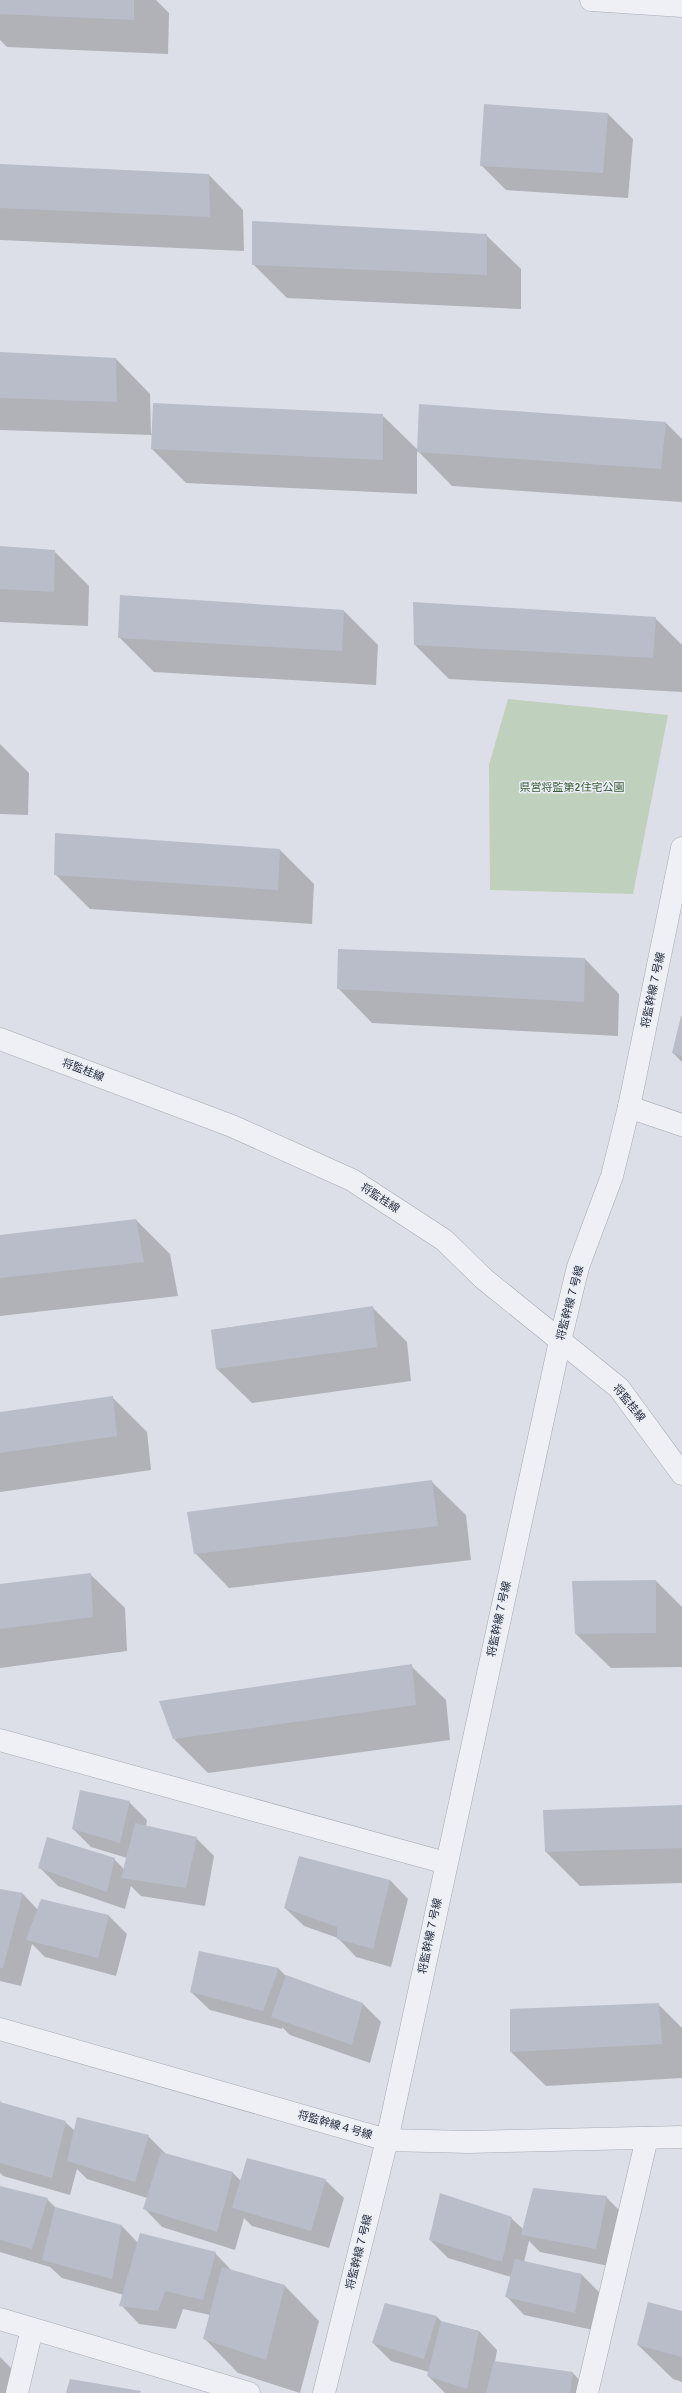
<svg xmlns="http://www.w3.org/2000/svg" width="682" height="2393" viewBox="0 0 682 2393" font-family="Signika,'Noto Sans JP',sans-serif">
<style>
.green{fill:#bfd1bc}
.shadow{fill:#0003}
.building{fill:#b9bdca}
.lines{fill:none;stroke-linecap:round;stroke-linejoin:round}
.minor-casing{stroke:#a5a9b4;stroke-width:23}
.minor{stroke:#eef0f5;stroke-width:22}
.labels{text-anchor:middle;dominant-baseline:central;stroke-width:3;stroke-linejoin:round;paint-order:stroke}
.park-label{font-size:11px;fill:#355932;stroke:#ebeef4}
.street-label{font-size:11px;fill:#252b3d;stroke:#ebeef4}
</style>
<rect width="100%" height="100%" fill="#dcdfe7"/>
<polygon class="green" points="508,699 668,715 633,894 490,890 489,765"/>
<g class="shadow">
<polygon points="0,0 156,0 169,13 168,54 7,47 0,40"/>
<polygon points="608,114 633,139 628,198 506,190 481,165"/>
<polygon points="0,165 209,175 243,210 244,251 0,240"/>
<polygon points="486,235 521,269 521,309 287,298 253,264"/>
<polygon points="0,353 116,359 150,394 151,434 382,415 418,450 420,405 666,423 682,439 682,502 452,486 417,450 417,494 186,483 152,449 152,435 0,430"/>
<polygon points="0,547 54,551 89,586 88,626 0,622"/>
<polygon points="343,610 378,645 376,685 154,672 119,637"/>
<polygon points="655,618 682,645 682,692 449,679 415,645"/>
<polygon points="0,744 29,773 28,815 0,814"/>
<polygon points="280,850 314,884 312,924 90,909 55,874"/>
<polygon points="585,959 619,994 618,1036 372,1023 338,988"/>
<polygon points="682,1018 682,1062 673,1053"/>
<polygon points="136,1220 170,1254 178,1296 0,1316 0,1236"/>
<polygon points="372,1307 407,1342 411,1381 252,1403 217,1369 212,1330"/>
<polygon points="112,1397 147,1432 151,1470 0,1492 0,1413"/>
<polygon points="431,1481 466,1515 471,1560 229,1588 195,1553"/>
<polygon points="90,1574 125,1608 127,1651 0,1668 0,1585"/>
<polygon points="656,1581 682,1607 682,1667 611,1668 576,1634 573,1582"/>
<polygon points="411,1666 446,1700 450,1740 208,1773 174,1739"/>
<polygon points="129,1802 147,1820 146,1827 196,1838 214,1856 205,1906 141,1896 131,1886 125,1909 58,1886 40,1868 114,1859 124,1869 127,1858 91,1847 73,1829"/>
<polygon points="682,1806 682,1883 580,1886 546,1852 544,1811"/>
<polygon points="390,1880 408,1899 391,1967 356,1957 338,1938 304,1926 285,1908"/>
<polygon points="0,1890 23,1894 38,1910 42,1900 109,1916 127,1934 116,1976 45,1957 32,1944 21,1986 0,1981"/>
<polygon points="278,1968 286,1976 363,2004 381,2022 370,2063 290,2035 282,2027 282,2029 210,2010 191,1992"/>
<polygon points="658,2004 682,2028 682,2078 546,2086 511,2052"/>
<polygon points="0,2101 3,2104 65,2122 75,2131 148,2136 167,2155 233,2173 241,2181 325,2180 344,2198 329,2248 252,2226 244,2218 235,2250 162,2227 144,2208 147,2198 87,2179 77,2169 70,2195 3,2176 0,2173"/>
<polygon points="0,2187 47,2199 56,2208 122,2226 138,2243 215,2253 233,2272 285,2286 319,2321 300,2393 238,2373 204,2338 210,2315 183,2309 176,2329 139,2324 121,2305 124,2295 62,2278 50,2267 0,2252"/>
<polygon points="606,2197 624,2215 614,2267 540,2252 529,2241 524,2262 582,2275 600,2293 593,2330 524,2315 506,2296 511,2277 448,2258 430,2240 511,2218 523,2229"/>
<polygon points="385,2304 437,2317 442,2322 479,2331 497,2350 495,2362 573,2373 591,2393 445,2393 428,2376 429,2372 391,2361 373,2343"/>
<polygon points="682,2312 682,2382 673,2379 638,2345"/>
<polygon points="0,2357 13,2370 7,2393 0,2393"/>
</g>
<g class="building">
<polygon points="0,0 134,0 134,20 0,14"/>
<polygon points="484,104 608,113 603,173 480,166"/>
<polygon points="0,164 209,174 210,217 0,208"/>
<polygon points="252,221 487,234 487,275 252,265"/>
<polygon points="0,352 116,358 117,402 0,398"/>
<polygon points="153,403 383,414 383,460 151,449"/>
<polygon points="419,404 666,422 661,469 417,452"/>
<polygon points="0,546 55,550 54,592 0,589"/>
<polygon points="120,595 344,610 342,651 118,638"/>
<polygon points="413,602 656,617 653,658 414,645"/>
<polygon points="55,833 280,849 278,890 54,875"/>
<polygon points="338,949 585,958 584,1002 337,989"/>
<polygon points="681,1016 682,1016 682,1056 672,1053"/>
<polygon points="136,1219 144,1262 0,1278 0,1235"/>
<polygon points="373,1306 377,1347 216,1369 211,1330"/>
<polygon points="113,1396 117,1436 0,1453 0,1412"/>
<polygon points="432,1480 438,1526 194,1554 187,1512"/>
<polygon points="91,1573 93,1617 0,1629 0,1584"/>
<polygon points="656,1580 656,1633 575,1634 572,1581"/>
<polygon points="412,1664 416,1705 173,1739 159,1701"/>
<polygon points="80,1790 130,1801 120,1843 72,1829"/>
<polygon points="682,1805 682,1848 545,1852 543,1810"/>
<polygon points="135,1823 197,1837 186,1888 121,1878"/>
<polygon points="47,1837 115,1858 107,1892 38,1868"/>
<polygon points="299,1856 390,1880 373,1949 337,1939 337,1927 284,1908"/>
<polygon points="0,1889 23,1893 3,1968 0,1968"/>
<polygon points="41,1899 109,1915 98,1958 26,1940"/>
<polygon points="199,1951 279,1968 263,2011 190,1992"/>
<polygon points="286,1975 363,2003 352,2045 271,2017"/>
<polygon points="659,2003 662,2044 510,2052 510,2009"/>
<polygon points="0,2102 66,2121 52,2178 0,2163"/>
<polygon points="77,2117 149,2135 135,2182 67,2161"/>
<polygon points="161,2152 233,2172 217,2232 143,2209"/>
<polygon points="247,2158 326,2179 311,2231 232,2208"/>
<polygon points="0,2186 48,2198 32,2249 0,2240"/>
<polygon points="533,2188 607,2196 596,2249 521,2235"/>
<polygon points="440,2193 512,2217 502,2262 429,2240"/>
<polygon points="55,2207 122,2225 112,2279 42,2260"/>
<polygon points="140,2233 216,2252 203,2300 165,2291 158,2311 119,2306"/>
<polygon points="515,2259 582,2274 575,2313 505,2297"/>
<polygon points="222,2267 285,2285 266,2360 203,2339"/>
<polygon points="648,2302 682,2311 682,2357 637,2345"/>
<polygon points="385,2303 437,2316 424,2359 372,2343"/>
<polygon points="441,2321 479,2331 467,2389 427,2376"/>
<polygon points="494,2361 573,2372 570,2393 486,2393"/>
<polygon points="70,2379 141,2391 140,2393 66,2393"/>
</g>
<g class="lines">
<defs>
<g id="minor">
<polyline points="591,0 682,6"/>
<polyline points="0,1039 232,1126 352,1180 444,1240 484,1279 619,1388 682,1474"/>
<polyline points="629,1107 682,1125"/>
<polyline points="0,1740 446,1863"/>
<polyline points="0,2029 387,2140 469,2142 682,2137"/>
<polyline points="0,2319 249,2393"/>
<polyline points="17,2393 32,2329"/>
<polyline points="324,2393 387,2140 560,1341 578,1267 612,1176 629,1107 682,848"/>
<polyline points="587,2393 647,2138"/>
</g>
</defs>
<use href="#minor" class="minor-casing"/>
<use href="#minor" class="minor"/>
</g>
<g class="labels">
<g class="park-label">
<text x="572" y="787">県営将監第2住宅公園</text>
</g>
<g class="street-label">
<text transform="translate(653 990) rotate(-78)">将監幹線７号線</text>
<text transform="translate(83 1070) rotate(21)">将監桂線</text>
<text transform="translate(380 1198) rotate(33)">将監桂線</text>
<text transform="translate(570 1303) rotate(-75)">将監幹線７号線</text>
<text transform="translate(629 1403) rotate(51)">将監桂線</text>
<text transform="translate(499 1619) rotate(-78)">将監幹線７号線</text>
<text transform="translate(430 1936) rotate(-78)">将監幹線７号線</text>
<text transform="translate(335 2125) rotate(16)">将監幹線４号線</text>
<text transform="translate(359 2252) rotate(-76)">将監幹線７号線</text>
</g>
</g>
</svg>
